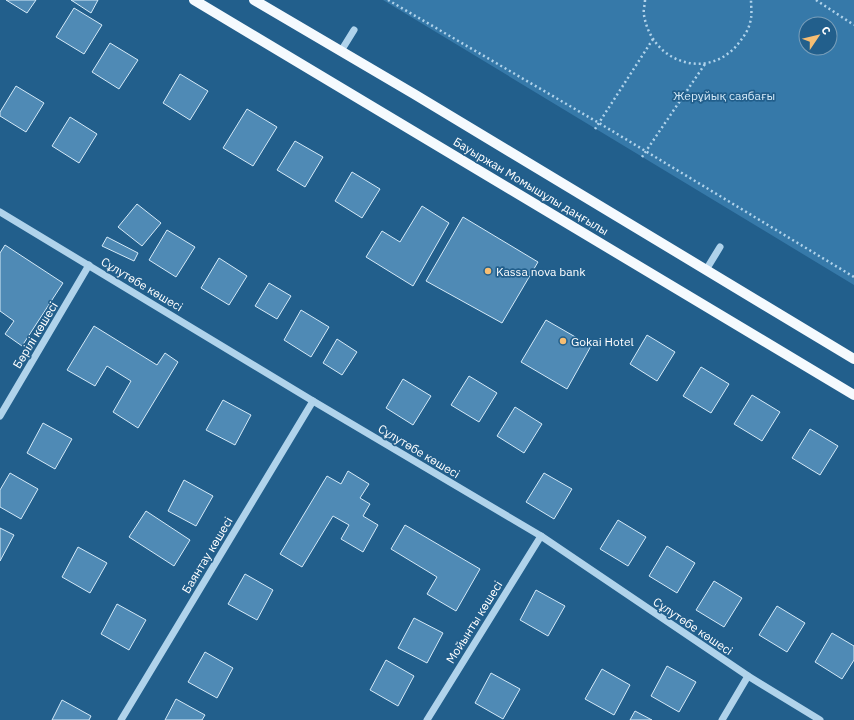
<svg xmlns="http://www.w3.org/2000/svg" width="854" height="720" viewBox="0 0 854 720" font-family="'IBM Plex Sans',sans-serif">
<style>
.green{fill:#3679a9;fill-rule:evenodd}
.building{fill:#4f8ab5;stroke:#d5eaf8}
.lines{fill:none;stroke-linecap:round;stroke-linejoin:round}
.path{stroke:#b0d3eb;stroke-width:2.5;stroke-dasharray:2 3;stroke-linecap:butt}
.minor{stroke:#b0d3eb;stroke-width:7}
.major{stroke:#f5fafe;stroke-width:10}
.poi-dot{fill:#f6be73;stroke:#225f8c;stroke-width:1.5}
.labels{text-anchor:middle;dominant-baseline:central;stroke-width:3.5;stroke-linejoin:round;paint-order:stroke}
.park-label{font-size:12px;fill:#d5eaf8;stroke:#225f8c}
.street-label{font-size:12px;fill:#fff;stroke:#225f8c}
.poi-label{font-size:12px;fill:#fff;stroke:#225f8c;text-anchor:start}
</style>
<rect width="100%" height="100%" fill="#225f8c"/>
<path class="green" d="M383,0H854V285ZM806,24H830V48H806Z"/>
<g class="building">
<polygon points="6,0 36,0 27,13"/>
<polygon points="71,0 98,0 91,13"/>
<polygon points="74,8 102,25 84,54 56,37"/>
<polygon points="110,43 138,60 119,89 92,72"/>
<polygon points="180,74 208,91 190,120 163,103"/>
<polygon points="16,86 44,103 26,132 0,116 0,112"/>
<polygon points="247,109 277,127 253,166 223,148"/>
<polygon points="70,117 97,134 79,163 52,146"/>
<polygon points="295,141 323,157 305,187 277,170"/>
<polygon points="352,172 380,189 362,218 335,201"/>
<polygon points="137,204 161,223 142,246 118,227"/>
<polygon points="422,206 449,223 413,286 366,257 382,231 400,242"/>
<polygon points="463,217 538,262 502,323 426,281"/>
<polygon points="167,230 195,247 176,277 149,260"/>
<polygon points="107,237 138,253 134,261 102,246"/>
<polygon points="5,245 63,283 22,346 5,334 14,321 0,311 0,253"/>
<polygon points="219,258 247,276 229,305 201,288"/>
<polygon points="269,283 291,296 277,319 255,306"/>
<polygon points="301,310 329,327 311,357 284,340"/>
<polygon points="546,320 591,346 567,389 521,362"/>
<polygon points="94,326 157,365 165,353 178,362 138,428 113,412 131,381 107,366 95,386 67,370"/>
<polygon points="647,335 675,352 657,381 630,364"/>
<polygon points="337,339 357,352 342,375 323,363"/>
<polygon points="701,367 729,384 711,413 683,396"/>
<polygon points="469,376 497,393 479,422 451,405"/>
<polygon points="403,379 431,396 413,425 386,408"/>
<polygon points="752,395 780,412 762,441 734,424"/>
<polygon points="223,400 251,415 235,445 206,430"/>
<polygon points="515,407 542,424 524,453 497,436"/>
<polygon points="43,423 72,439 55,469 27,453"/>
<polygon points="810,429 838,446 820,475 792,458"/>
<polygon points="348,471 369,484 360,498 370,504 363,516 378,525 363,552 341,539 349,525 333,516 302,567 280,554 327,476 341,484"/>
<polygon points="10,473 38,489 21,519 0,507 0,490"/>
<polygon points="544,473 572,489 554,519 526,502"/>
<polygon points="184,480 213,496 196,526 168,511"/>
<polygon points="146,511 190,540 174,566 129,537"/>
<polygon points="618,520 646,537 628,566 600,549"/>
<polygon points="405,525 480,569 456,611 427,594 437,577 391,549"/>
<polygon points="0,528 14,535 0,561"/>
<polygon points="667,546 695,563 677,593 649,576"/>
<polygon points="78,547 107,563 90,593 62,577"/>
<polygon points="245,574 273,590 257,620 228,604"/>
<polygon points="714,581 742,598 724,627 696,610"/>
<polygon points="536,590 565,606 548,636 520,620"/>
<polygon points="117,604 146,620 129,650 101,634"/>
<polygon points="777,606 805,623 787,652 759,635"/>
<polygon points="414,618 443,633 427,663 398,648"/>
<polygon points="832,633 854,646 854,660 842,679 815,662"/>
<polygon points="205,652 233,668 217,698 188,682"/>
<polygon points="386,660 414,676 398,706 370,690"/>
<polygon points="667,666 696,682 679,712 651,696"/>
<polygon points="602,669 630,685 614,715 585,699"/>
<polygon points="491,673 520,689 503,719 475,703"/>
<polygon points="176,699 205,715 202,720 165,720"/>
<polygon points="62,700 91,716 89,720 52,720"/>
<polygon points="635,711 652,720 630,720"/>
</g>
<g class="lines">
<g class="path">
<polyline points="388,0 599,123 854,277"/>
<path d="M645,0C645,5 643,10 644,15C652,65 712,82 741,40C746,34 750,26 751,18C752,13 751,6 751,0"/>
<polyline points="816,0 854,25"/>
<polyline points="595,129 653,39"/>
<polyline points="642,157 705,64"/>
</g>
<g class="minor">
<polyline points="341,51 354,30"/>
<polyline points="0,212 313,401 541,536 748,676 820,720"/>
<polyline points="706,270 720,247"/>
<polyline points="0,416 89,265"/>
<polyline points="121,720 313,401"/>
<polyline points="427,720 541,536"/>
<polyline points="722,720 748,676"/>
</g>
<g class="major">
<polyline points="194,0 854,395"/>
<polyline points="254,0 414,94 854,359"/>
</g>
</g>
<g class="poi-dot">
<circle cx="488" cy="271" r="4"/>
<circle cx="563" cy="341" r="4"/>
</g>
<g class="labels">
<g class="park-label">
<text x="724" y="95">Жерұйық саябағы</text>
</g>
<g class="street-label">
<text transform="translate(531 186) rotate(31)">Бауыржан Момышұлы даңғылы</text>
<text transform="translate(142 284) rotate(31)">Сұлутөбе көшесі</text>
<text transform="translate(35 335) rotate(-59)">Бөрілі көшесі</text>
<text transform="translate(419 451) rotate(31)">Сұлутөбе көшесі</text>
<text transform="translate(207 555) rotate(-59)">Баянтау көшесі</text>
<text transform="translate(474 622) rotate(-58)">Мойынты көшесі</text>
<text transform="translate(693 626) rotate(34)">Сұлутөбе көшесі</text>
</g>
<g class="poi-label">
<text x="496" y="271">Kassa nova bank</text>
<text x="571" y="341">Gokai Hotel</text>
</g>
</g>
<g transform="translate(818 36) rotate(55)"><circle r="19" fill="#225f8c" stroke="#7a9fba"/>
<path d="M0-3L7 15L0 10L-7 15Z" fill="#f6be73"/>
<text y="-6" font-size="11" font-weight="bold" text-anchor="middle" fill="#ffffff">С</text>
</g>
</svg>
